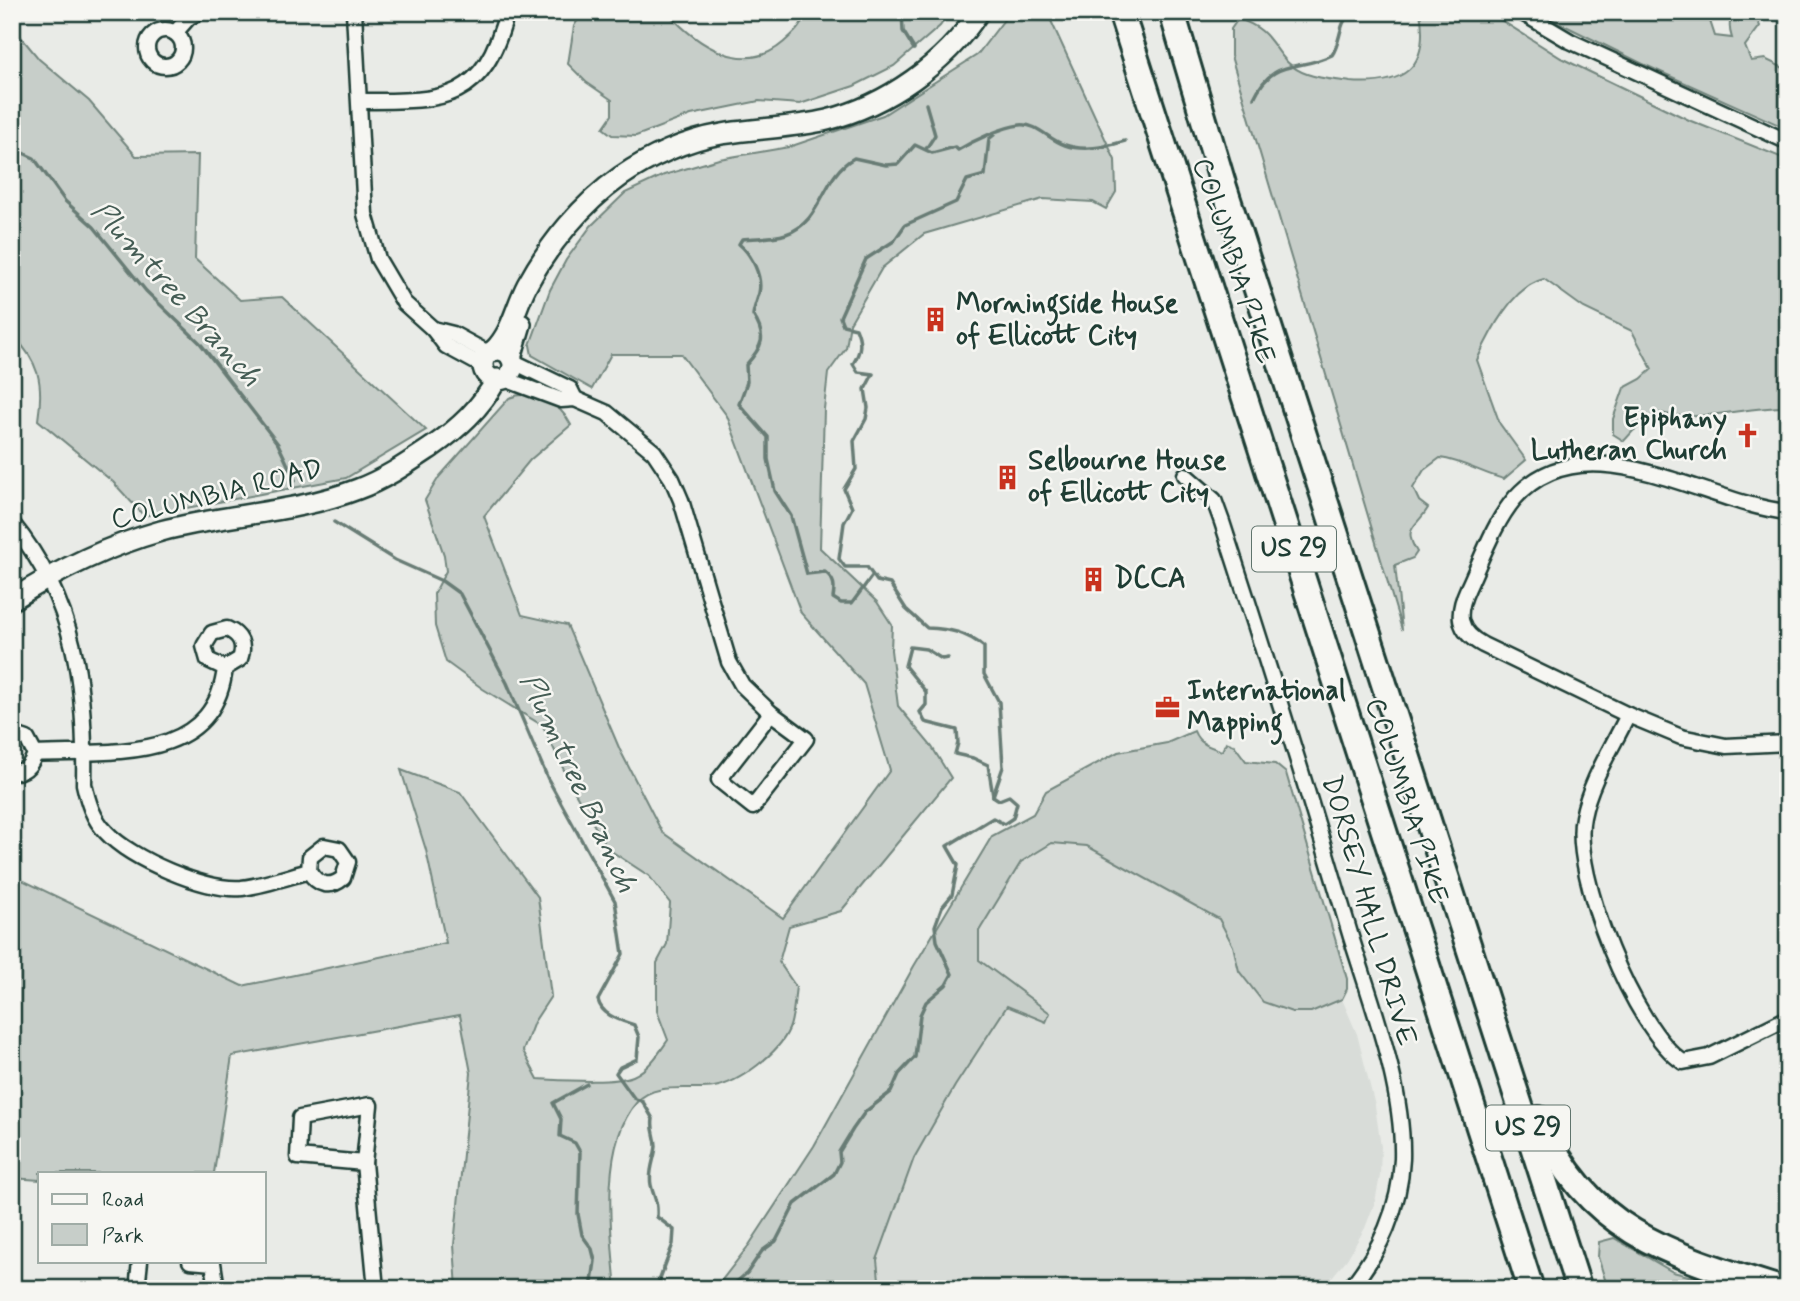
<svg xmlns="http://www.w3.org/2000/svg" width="1800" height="1301" viewBox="0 0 1800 1301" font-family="Mynerve,sans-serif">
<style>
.built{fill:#d8dcd8}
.green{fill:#c7cec9;stroke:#73867e;stroke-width:2}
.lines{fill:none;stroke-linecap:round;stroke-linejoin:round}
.stream{stroke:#687c75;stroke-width:3.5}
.street-casing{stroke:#1f3d34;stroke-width:19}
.secondary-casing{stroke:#1f3d34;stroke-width:24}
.highway-casing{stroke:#1f3d34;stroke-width:30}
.street{stroke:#f6f6f2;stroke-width:14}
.secondary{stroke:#f6f6f2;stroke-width:19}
.highway{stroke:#f6f6f2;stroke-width:24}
.labels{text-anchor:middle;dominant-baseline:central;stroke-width:5;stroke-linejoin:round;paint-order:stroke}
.shield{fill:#f6f6f2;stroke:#60746d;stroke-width:2}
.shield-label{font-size:26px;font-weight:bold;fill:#1f3d34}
.street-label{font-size:28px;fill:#1f3d34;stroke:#f6f6f2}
.poi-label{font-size:28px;font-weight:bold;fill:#1f3d34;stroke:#f6f6f2;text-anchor:start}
.water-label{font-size:30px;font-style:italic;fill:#445c54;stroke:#f6f6f2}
</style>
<rect width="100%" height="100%" fill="#e9ebe7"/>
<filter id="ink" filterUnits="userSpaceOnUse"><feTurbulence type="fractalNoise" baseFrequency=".0143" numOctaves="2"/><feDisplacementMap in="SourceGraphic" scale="14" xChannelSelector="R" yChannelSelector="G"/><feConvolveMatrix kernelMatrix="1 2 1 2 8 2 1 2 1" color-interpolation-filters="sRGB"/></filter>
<g filter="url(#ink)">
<polygon class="built" points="1052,843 1087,846 1219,919 1249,987 1280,1009 1311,1012 1342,999 1357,1034 1375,1106 1381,1147 1380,1176 1375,1202 1365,1228 1347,1259 1322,1289 880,1289 877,1260 914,1158 955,1086 1007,1005 1046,1022 1050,1013 979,960 979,931 1021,862"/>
<g class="green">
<path d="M583,12H667C697,45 744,77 784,42C795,32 802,27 805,12H950L940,26L894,66L854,86L800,104L759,101L691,115L636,136L612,135L603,128L612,115V100L586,82L568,64L574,26Z"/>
<path d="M1010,12H1047L1115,160L1116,192L1106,209L1093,202L1043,199L924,234L882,268L850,323L846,348L828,373L824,409L820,548L877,602L892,625L891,650L898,706L932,747L951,778L841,911L789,926L779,962L796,987C794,1000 794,1017 789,1029C779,1053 739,1083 714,1087C691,1091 655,1081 637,1102C599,1145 611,1236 616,1289H457L454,1245L471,1073L460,1015L232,1056L214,1173H40V1180L12,1178V875L242,986L446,943L426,850L401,770L460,792L538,897L551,996L534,1022L523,1051L538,1079C560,1080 614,1084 633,1076C649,1069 659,1053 668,1040L657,1011V963L667,944L670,903L649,876L608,849L573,789L543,726L483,689L446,662L435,626L434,594L446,571L444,555L425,500L439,477L509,398C534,388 560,403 571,425L530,460L484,516L522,615L567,625L620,750L662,832L783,918L890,770L864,684L801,613L727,416L681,354H611L592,389L532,355L530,345L550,290L566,260L591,226L625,193L664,175L719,159L789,147L883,115L977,55Z"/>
<path d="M1420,12H1488L1561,58L1691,121L1788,160V407C1746,406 1700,423 1660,413L1633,431L1624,441L1613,434V419L1624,388L1641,379L1652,369L1632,331L1584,308L1544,279C1513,286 1490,332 1477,360L1500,424L1526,460L1504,479C1481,473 1463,461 1440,458L1424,470L1413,488L1419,501L1428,508C1416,528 1402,527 1417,552L1413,558L1395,565L1402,630L1231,56V29L1238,19C1280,31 1271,61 1307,74C1320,79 1337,80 1350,82C1403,86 1430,69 1420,12Z"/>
<path d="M1537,12H1707L1715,36L1732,38C1723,10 1741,12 1762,12L1755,15L1760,26L1745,46L1751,61L1765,59L1788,70V129L1643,64Z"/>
<path d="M12,26L39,59L89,101L136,156L198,155L195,259L240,300L282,297L426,430L346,478L144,516L113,482L38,420C44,382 39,362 12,334Z"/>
<path d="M1194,731C1199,744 1210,747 1222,751L1226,742L1234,745L1246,761L1275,764L1286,773L1347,979V989L1342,999L1311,1012H1292L1263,1002L1239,971L1233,946L1219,919L1087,846L1052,843L1021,862L979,931V960L1050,1013L1046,1022L1007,1006L955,1086L914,1158L877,1260L880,1289H715L749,1245L814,1146L914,966L992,836L1033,814L1046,791L1118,752L1167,743Z"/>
<polygon points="1614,1238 1673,1272 1739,1289 1608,1289 1598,1257 1599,1242"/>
</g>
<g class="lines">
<g class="stream">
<polyline points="902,12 903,31 914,49"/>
<path d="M1254,98C1273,57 1298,72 1332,55C1341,42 1338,26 1350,12"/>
<polyline points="12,148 34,158 65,201 94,227 146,291 200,343 278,444 295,480"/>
<polyline points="926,149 935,135 926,104"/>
<path d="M334,522L395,560L442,581L460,594L507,683L548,779L615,901L623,954L598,1000C602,1016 620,1020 634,1025L639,1037L637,1059L620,1067L616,1073L634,1098L643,1102L653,1119C651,1130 656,1136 656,1146C655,1159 648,1171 651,1185C654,1199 658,1200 657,1217L674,1230L673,1244L656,1289"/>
<path d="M872,576L852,603H841L833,598C835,586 835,580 825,572L807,574L791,516L775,491L768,459V437L739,404L747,382L746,365C763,346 767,337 753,315C754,307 757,301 759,293C763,276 751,254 739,244L742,239C757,237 771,239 786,234C824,221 820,177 854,158L886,165L898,164L915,145L932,153L955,147L958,150C973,141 1002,127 1020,125C1037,123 1049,140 1065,145C1084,152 1106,147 1125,141"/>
<polyline points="948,658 942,659 926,649 910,647 905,666 926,692 926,705 920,712 925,722 957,730 958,743 955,754 973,758 988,765 993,796"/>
<path d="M993,796L1003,767L999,702L984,674V647C966,632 950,629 927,628L906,609L890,584L877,581L867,567H845L839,559L844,523L852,508L844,489L856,469L854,441L866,419L868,408L865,389L873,374L858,372L853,364C861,351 862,342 856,328L843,325L840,317L866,259L894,241L905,225L956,202L967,180L985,175L989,139L994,135"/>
<polyline points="587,1084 553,1103 561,1119 560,1136 575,1143 580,1152 578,1214 582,1235 592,1249 595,1261 591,1289"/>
<polyline points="728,1289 747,1273 762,1251 776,1241 795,1204 834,1174 840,1162 839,1152 853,1129 865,1112 891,1092 899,1074 915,1057 920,1015 926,1002 946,985 952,974 937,941 935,926 942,907 952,895 958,865 947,846 993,818 1004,824 1013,818 1017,803 1009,796 999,800 993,796"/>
</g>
<defs>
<g id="street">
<polyline points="354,12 365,214 378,259 404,303 433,329 446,346 483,366"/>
<polyline points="1521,12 1570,41 1788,142"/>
<circle cx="165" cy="48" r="18"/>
<polyline points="175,33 189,17 200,12"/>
<path d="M361,101C444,101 483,103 507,12"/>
<polyline points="433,329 453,334 488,353"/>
<polyline points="512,361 570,389 575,399"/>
<polyline points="502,378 561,400 575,399 607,413 654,452 672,479 681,500 729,662 742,685 771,713 719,780 753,807 806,739 771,713"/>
<path d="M1185,475L1214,500L1222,522C1267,660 1310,798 1351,937C1372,1005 1404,1087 1402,1159C1400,1207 1380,1253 1349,1289"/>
<path d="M1788,512C1703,504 1586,418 1515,498C1494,523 1482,558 1468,588C1456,614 1457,631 1483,645L1628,715L1681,737L1726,746L1788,743"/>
<path d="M12,523C76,602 86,686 84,784C88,802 93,819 106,832C131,859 205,891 242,888C265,885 287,877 309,871C317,885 330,889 343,878L348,862L339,849L324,846L310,857L309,871"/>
<path d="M1628,715C1612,748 1590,781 1583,817C1571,873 1635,1031 1683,1062L1709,1057L1788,1018"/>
<path d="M12,734L27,739L35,754C31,765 25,773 12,772"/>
<path d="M35,754C105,750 214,766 225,668L240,659C245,645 241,635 227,629L212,633L204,646L208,660L225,668"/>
<polygon points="370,1105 364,1163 298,1157 300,1118"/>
<polyline points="364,1163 376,1289"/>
<polyline points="190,1261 213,1263 217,1289"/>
<polyline points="137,1289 140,1261"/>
</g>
<g id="secondary">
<path d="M494,350C512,332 515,308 527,285C549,244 582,204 620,177C649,157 686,140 722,134C756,128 792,128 827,120C887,105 945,64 979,12"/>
<circle cx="498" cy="365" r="15"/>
<polyline points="511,358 521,324"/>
<path d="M12,600C58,570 108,546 161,531C225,514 296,513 358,489C385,479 408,463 432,447C459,428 480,409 497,379"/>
</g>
<g id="highway">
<polyline points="1121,12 1531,1289"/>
<polyline points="1172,12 1223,184 1579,1289"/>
<path d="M1539,1119C1586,1232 1674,1256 1780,1289"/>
</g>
</defs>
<use href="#street" class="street-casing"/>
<use href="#secondary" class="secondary-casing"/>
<use href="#highway" class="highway-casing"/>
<use href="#street" class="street"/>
<use href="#secondary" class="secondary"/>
<use href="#highway" class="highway"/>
</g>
</g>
<defs>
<symbol id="building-bare" viewBox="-9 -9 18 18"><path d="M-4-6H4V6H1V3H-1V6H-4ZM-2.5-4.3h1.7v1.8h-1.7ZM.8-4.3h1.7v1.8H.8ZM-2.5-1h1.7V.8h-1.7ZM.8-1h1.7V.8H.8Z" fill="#c8321e" stroke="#f6f6f2" stroke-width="2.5" paint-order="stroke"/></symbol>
<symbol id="church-bare" viewBox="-9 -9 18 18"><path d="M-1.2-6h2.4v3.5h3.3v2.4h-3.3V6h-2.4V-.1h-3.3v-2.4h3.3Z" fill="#c8321e" stroke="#f6f6f2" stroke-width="2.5" paint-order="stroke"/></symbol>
<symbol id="office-bare" viewBox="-9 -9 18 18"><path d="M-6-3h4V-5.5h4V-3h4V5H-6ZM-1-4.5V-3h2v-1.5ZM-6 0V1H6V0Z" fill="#c8321e" stroke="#f6f6f2" stroke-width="2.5" paint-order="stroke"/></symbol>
</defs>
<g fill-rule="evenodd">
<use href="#building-bare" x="918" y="302" width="35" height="35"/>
<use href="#church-bare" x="1730" y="418" width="35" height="35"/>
<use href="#building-bare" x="990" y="460" width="35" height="35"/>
<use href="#building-bare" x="1076" y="562" width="35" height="35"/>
<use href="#office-bare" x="1150" y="690" width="35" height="35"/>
</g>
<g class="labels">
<g class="shield">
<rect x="1252" y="526.5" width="84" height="45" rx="5"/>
<rect x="1486" y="1105.5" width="84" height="45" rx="5"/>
</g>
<g class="shield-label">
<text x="1294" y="549">US 29</text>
<text x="1528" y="1128">US 29</text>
</g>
<g class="street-label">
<text transform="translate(1233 261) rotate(72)">COLUMBIA PIKE</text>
<text transform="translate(217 495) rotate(-14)">COLUMBIA ROAD</text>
<text transform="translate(1406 801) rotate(72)">COLUMBIA PIKE</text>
<text transform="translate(1368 911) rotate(74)">DORSEY HALL DRIVE</text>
</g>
<g class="poi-label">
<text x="956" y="304">Morningside House<tspan x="956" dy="32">of Ellicott City</tspan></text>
<text x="1727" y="419" text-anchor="end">Epiphany<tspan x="1727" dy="32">Lutheran Church</tspan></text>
<text x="1028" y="461">Selbourne House<tspan x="1028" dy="32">of Ellicott City</tspan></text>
<text x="1114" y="579">DCCA</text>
<text x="1187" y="691">International<tspan x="1187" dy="32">Mapping</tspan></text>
</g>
<g class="water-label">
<text transform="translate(176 294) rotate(48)">Plumtree Branch</text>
<text transform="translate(578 783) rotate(65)">Plumtree Branch</text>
</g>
</g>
<rect width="1800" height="1301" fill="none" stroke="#f6f6f2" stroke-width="42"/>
<rect x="21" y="21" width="1758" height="1259" fill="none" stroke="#1f3d34" stroke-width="2.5" filter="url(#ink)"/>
<rect x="38" y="1172" width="228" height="91" fill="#f6f6f2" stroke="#a0aca6" stroke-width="2"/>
<rect x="52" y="1194" width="35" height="10" fill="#f6f6f2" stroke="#a0aca6" stroke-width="2"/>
<text x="102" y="1206" font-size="21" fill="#1f3d34">Road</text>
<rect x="52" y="1224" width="35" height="21" fill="#c7cec9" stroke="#a0aca6" stroke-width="2"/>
<text x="102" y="1242" font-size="21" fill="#1f3d34">Park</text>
</svg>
